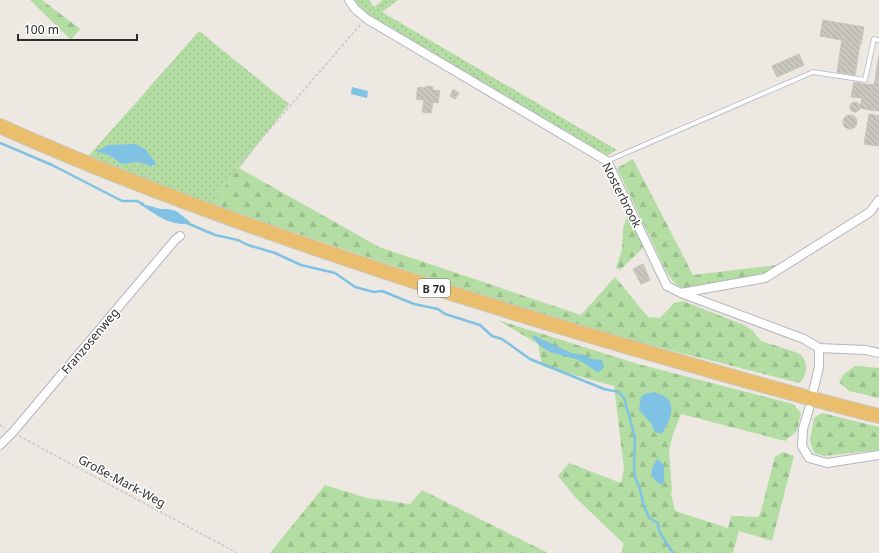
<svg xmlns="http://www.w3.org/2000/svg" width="879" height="553" viewBox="0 0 879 553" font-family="'Noto Sans',sans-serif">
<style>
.green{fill:url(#green-dots)}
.forest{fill:url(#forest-firs)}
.water{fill:#7fc2e4}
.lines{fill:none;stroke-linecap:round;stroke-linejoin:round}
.stream{stroke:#7fc2e4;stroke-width:2.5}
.building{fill:url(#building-back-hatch);stroke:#c8c4ba}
.service-casing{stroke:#b4b6bf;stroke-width:5.5}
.minor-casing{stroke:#b4b6bf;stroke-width:10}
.trunk-casing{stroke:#c8c8c8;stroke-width:16}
.path{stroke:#c8c8c8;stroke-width:1.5;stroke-dasharray:3 2;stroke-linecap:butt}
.service{stroke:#fff;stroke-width:4}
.minor{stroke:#fff;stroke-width:8}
.trunk{stroke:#eabe6c;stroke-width:14}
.labels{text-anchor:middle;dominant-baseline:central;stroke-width:3;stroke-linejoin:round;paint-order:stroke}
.shield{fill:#fff;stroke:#6c6c6c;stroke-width:1}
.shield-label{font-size:11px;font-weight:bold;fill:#2d2d2d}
.street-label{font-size:12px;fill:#2d2d2d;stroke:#fff}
</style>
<defs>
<pattern id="green-dots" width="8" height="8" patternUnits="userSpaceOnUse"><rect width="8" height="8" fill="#b3dda3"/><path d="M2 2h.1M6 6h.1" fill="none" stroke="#9abe8d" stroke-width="1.8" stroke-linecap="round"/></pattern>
<pattern id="forest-firs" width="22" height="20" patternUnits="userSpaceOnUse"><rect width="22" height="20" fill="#b3dda3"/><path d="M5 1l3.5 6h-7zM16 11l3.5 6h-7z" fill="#9abe8d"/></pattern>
<pattern id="building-back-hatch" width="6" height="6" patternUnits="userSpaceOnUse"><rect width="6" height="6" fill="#c9c6bf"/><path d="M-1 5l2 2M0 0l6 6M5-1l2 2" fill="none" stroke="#adaaa4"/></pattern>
</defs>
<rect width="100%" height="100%" fill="#ede8e1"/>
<g class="green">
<polygon points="354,0 369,0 374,7 383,0 398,0 382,12 617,150 606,156 370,17 359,8"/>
<polygon points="199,31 289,104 211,204 86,159"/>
</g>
<g class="forest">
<polygon points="30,0 42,0 80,29 71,40"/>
<path d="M633,159L693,275L776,265L766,273L688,291C676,286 671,280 665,269L617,168Z"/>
<path d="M239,168L379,247L581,315L615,277L648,317L660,318L674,303L683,301L744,325L752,330L761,341L798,353C809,359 808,376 799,383L571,325L472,293L211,204Z"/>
<polygon points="629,211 645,246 620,270 616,268 622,249 623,228"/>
<polygon points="498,320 638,364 793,404 801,413 797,431 785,441 681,414 672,437 669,452 672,490 671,493 675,511 728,528 731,516 758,517 761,511 775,457 783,452 794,456 772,541 739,531 733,553 621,553 624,544 576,498 558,476 569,463 621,483 624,469 614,386 542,366 538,344"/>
<polygon points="855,366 879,368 879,398 849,391 839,382 844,374"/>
<polygon points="822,413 879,427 879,450 824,456 814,453 810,441 814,418"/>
<polygon points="325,485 367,498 410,504 422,490 548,553 270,553"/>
</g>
<g class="water">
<polygon points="352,87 368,91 367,98 351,94"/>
<polygon points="135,144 145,149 156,163 155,165 151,166 138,162 122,164 109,155 96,151 96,149 99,150 108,145"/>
<path d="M138,203L161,209H168L176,211L189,221L190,223C172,228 152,212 138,203Z"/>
<path d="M533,335L571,353L584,355L592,359L602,360L604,367L599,372H597C591,368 585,363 578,360C559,353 544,355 532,336Z"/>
<path d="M654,392C658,394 665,395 668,399C676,408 668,427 661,434L655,432L651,423L639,410L641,397L645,394Z"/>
<path d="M658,459L664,466V482L661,485C647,474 651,472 656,460Z"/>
</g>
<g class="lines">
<g class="stream">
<polyline points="0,143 52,165 122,201 137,201 143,204"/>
<polyline points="187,223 215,235 238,240 248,245 275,253 301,265 335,273 355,287 374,292 382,291 414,304 438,309 445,314 480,325 492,336 502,339 530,359 604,389 619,392 624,398 635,438 634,467 635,477 640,489 643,503 649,518 658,523 659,531 673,553"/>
</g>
</g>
<g class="building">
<polygon points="823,20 864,27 861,44 820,36"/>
<polygon points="842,40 860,44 855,75 837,72"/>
<polygon points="799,54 804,65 777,77 772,66"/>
<polygon points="879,55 879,80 875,79"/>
<polygon points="875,80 879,80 879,111 870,110"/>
<polygon points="854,82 864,84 861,98 851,97"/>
<polygon points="864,84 874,85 873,92 863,91"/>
<polygon points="426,86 433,87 433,90 440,91 438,103 433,102 431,113 422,112 424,100 416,99 418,87 425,88"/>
<polygon points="453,89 459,93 455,99 450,96"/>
<polygon points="863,91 873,92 870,110 860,108"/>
<circle cx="855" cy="107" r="5"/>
<polygon points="869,114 879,116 879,146 864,144"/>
<circle cx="850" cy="122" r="7"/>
<polygon points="643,264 650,280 641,284 633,269"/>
</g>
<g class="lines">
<defs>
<polyline id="service" points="607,161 813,72 865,80 874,39 879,40"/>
<g id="minor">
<polyline points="349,0 355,9 367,19 607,161 667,286 681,293 765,278 870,212 879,200"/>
<polyline points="681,293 804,339 819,348 866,350 879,353"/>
<polyline points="813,392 819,367 819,348"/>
<polyline points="809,409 803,429 802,446 809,458 827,463 879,455"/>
<polyline points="0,445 13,432 175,240 180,236"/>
</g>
<path id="trunk" d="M0,126C133,186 271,234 410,280C500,309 590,336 681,362C747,381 813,400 879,416"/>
</defs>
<use href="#service" class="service-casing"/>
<use href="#minor" class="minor-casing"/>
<use href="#trunk" class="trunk-casing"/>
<g class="path">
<polyline points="237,167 361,24"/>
<polyline points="0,425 5,428"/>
<polyline points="19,436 237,553"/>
<polyline points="480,553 516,553"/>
</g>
<use href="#service" class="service"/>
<use href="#minor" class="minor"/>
<use href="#trunk" class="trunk"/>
</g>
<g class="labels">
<rect class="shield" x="418" y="279" width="32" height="18" rx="3"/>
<g class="shield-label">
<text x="434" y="288">B 70</text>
</g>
<g class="street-label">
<text transform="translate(622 195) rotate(63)">Nosterbrook</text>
<text transform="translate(90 341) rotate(-50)">Franzosenweg</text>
<text transform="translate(122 481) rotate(28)">Große-Mark-Weg</text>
</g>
</g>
<path d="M18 34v6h119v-6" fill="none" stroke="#2d2d2d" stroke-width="2"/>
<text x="24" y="34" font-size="12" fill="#2d2d2d" stroke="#ffffff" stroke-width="3" paint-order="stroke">100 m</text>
</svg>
